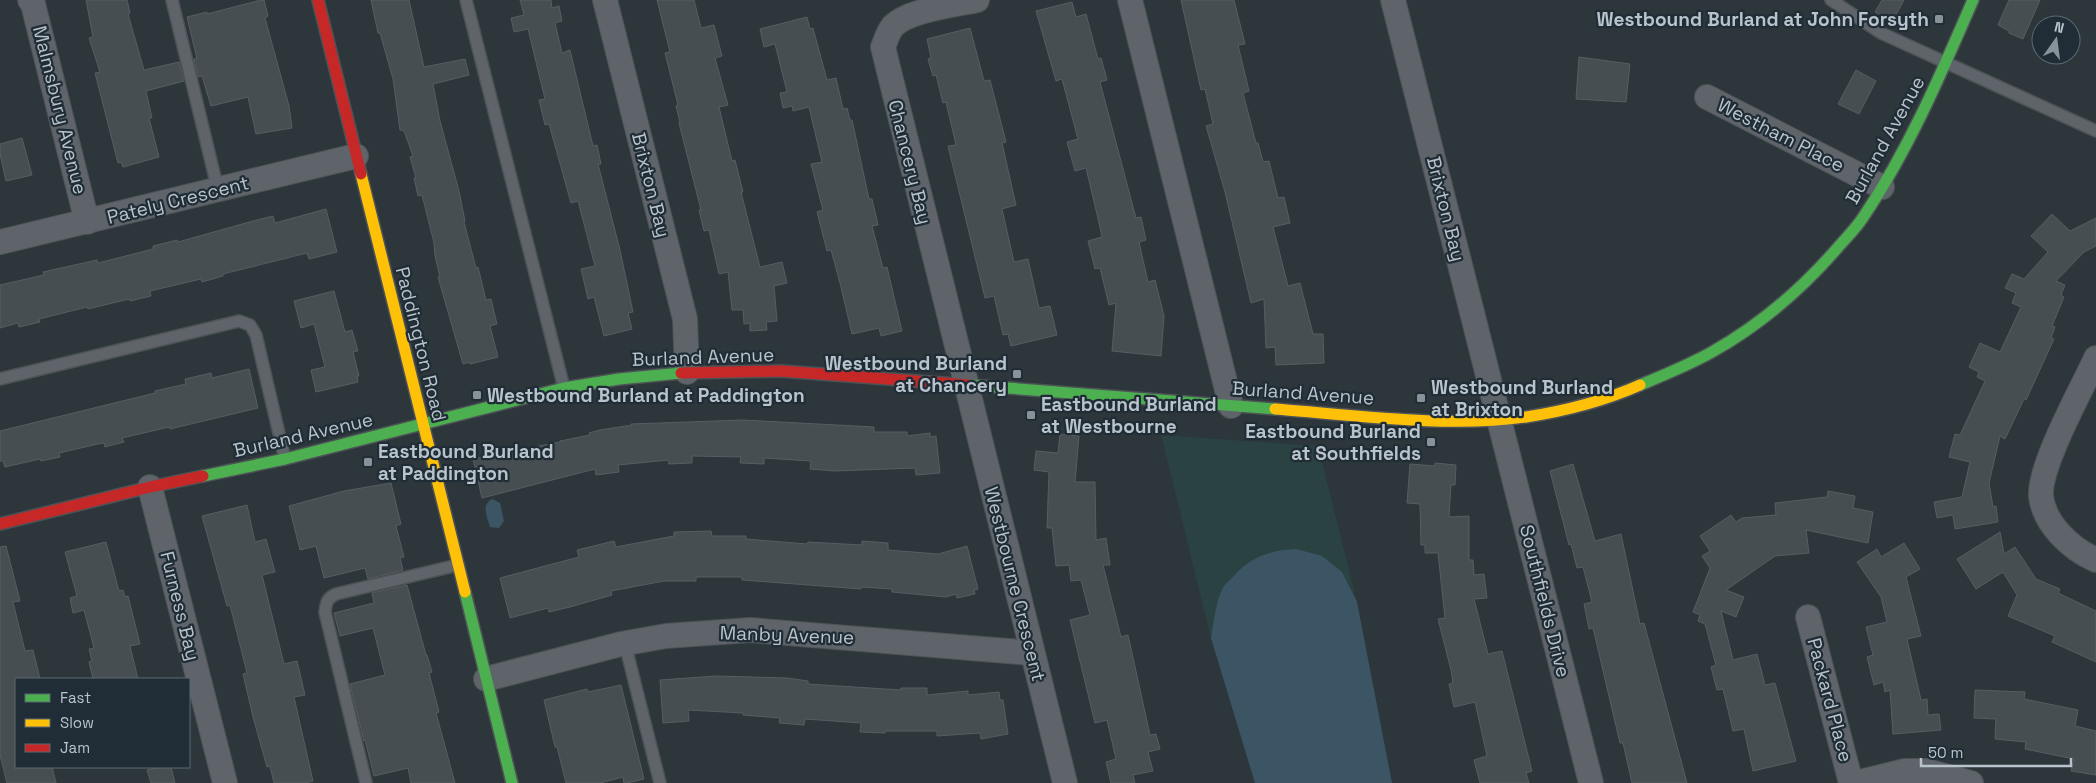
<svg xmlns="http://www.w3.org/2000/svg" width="2096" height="783" viewBox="0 0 2096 783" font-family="'Space Grotesk',sans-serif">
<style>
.green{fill:#2a4241}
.water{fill:#3c5565}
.building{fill:#474e52;stroke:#565e63}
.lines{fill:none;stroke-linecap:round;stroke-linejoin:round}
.lane-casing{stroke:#4c5256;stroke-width:14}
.street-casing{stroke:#4c5256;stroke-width:26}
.fast-casing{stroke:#4c5256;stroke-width:14}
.slow-casing{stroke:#4c5256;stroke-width:14}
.jam-casing{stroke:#4c5256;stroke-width:14}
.lane{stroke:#5e6469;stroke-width:11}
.street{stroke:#5e6469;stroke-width:24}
.fast{stroke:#4caf50;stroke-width:11}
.slow{stroke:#ffc107;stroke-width:11}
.jam{stroke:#c62828;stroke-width:11}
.poi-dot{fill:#889299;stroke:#202d36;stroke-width:2}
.labels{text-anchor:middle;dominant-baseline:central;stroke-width:4.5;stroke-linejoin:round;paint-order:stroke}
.poi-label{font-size:19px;font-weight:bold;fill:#b9c3cb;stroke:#202d36;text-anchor:start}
.street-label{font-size:19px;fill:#b9c3cb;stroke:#202d36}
</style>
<rect width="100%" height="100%" fill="#2d363b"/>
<polygon class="green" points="1161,435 1318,446 1357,602 1392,783 1255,783 1211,638"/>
<g class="water">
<path d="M492,499L500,503L504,521L499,528L490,527C487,517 481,505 492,499Z"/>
<path d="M1296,549L1322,556L1342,572L1357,602L1392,783H1255L1211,638C1214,623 1215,602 1223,588C1225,584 1230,580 1233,577C1250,557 1271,550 1296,549Z"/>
</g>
<g class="building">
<polygon points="86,0 127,0 130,13 128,14 144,70 179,62 184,81 146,91 152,118 149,118 159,157 123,167 121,162 118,163 95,73 100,72 89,38 93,37"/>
<polygon points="261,0 264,0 268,16 265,18 289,106 292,128 256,134 248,97 211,106 202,76 198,77 194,59 197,59 187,17 207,12 207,14"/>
<polygon points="371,0 409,0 424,67 465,59 469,75 433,84 440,121 459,191 465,221 464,222 476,268 478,267 486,300 491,299 497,324 490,326 498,357 470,364 470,362 463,364 438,277 440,277 435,256 434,243 422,195 418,196 414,178 416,178 410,157 413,156 404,131 400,130 393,79 380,33 378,33"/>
<polygon points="520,0 551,0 552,8 559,6 562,21 555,23 562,53 570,50 593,146 597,145 601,164 598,164 620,250 633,312 628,313 632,329 604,336 594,297 588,299 581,269 595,266 578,201 571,203 549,124 545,125 539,100 545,99 528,29 514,32 511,18 524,15"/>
<polygon points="657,0 694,0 701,28 714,25 722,56 715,58 728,105 719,107 732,161 735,160 743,192 741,192 760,267 782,262 787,283 774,286 777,321 766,322 767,330 750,331 750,323 744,324 743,310 732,310 728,272 719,274 709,230 704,231 699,210 701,210 679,123 680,122 676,106 678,105 665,53 670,52"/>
<polygon points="1181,0 1234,0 1245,44 1238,45 1249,91 1243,93 1256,143 1258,143 1263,162 1269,161 1278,198 1284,197 1290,223 1273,227 1288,286 1300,283 1313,334 1323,334 1324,363 1276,365 1275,347 1266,348 1264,299 1251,303 1225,192 1206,126 1213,124 1205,89 1201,90"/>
<polygon points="1882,0 1904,0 1892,22 1875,12"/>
<polygon points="2009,0 2040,0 2023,39 2009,33 2009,31 1998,25"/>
<polygon points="1072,2 1076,17 1086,14 1098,59 1101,58 1107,80 1100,82 1136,218 1141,217 1146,240 1139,242 1148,282 1155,280 1164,316 1161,356 1112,351 1116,303 1109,305 1100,268 1095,269 1088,241 1102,237 1100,227 1086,168 1075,171 1067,142 1078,139 1062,79 1056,81 1036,11"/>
<polygon points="807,17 810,29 813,28 827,80 836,78 843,109 847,108 850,120 852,120 869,199 872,199 878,225 872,226 883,268 887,267 902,331 881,336 879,328 852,334 840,283 831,250 827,251 817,212 823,210 811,164 822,162 809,107 793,111 792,106 783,108 780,93 787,92 775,44 764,47 760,29"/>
<polygon points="970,28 984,81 990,80 1006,142 1002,143 1016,205 1002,209 1014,262 1028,259 1039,308 1050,306 1057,335 1011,346 1008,334 1003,335 994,296 985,298 948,146 956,145 946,102 943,103 936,75 933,76 928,59 931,58 927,39"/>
<polygon points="1579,57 1630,64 1626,102 1576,99"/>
<polygon points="1856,70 1876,81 1859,114 1838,104"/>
<polygon points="22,138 32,175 6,181 0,154 0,144"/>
<polygon points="326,209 337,252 309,259 307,253 223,274 223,276 202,282 201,279 150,291 151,296 130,301 129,299 88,309 87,307 39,319 40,322 19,327 18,323 0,328 0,285 44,275 43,272 97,260 98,263 153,249 153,246 177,240 178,242 253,221 273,216 275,223"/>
<polygon points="2052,214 2070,231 2096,218 2096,246 2084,252 2056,281 2065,285 2061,295 2064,297 2052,326 2055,327 2051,338 2054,339 2026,400 2024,399 2005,439 2000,436 1989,483 1993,507 1996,506 1998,522 1955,529 1953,515 1937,518 1934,502 1962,497 1970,462 1949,457 1955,434 1960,435 1985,381 1977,377 1979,372 1969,367 1980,343 2000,352 2021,307 2012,303 2016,293 2005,288 2012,274 2024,279 2048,252 2031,236"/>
<polygon points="334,291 345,332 352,330 358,351 353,352 359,376 357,376 358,382 316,392 311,370 325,367 314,324 301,328 294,301"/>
<polygon points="249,369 258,408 170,429 169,427 122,438 124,442 105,447 104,443 98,444 59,453 60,457 41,461 40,459 5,467 3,461 0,461 0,431 155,393 155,391 186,384 185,379 211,373 212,378"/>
<polygon points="743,420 874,427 874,432 907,432 907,436 930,433 930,437 936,436 940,473 916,475 915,468 834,471 810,469 811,461 764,458 764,464 740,463 741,457 692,456 692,463 669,464 668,460 618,465 619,472 596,475 595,469 482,498 473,459 560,442 560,441 590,435 589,433 600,430 632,425 631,424"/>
<polygon points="1060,434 1079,436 1075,482 1095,482 1096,540 1106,538 1110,565 1103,565 1121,637 1128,635 1150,735 1156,734 1160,749 1148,752 1153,771 1133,775 1135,783 1111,783 1106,762 1116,759 1107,720 1095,723 1070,620 1090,615 1081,580 1071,581 1069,565 1056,566 1052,528 1047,528 1049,472 1034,470 1036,451 1058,453"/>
<polygon points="1435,463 1456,465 1455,485 1451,485 1449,517 1469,516 1469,560 1473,560 1474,575 1484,574 1487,598 1474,599 1488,654 1502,651 1532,771 1526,773 1529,783 1480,783 1474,760 1487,756 1475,702 1454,707 1449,684 1453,683 1451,670 1438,619 1445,618 1438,553 1425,553 1425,545 1421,545 1420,504 1407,503 1410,464 1435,466"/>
<polygon points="1573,464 1595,541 1621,534 1640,624 1644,623 1687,783 1632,783 1623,743 1620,743 1593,628 1589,629 1584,604 1592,602 1583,567 1577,568 1571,544 1569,545 1550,471"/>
<polygon points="391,483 401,524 396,526 404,557 400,558 403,570 368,579 365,568 324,578 316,546 300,550 289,506 344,491"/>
<polygon points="1828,491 1855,496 1853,508 1873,512 1868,543 1806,530 1809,553 1775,556 1726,590 1744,597 1736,617 1721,611 1733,660 1757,654 1765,685 1775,683 1796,761 1753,771 1744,729 1733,731 1723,689 1717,690 1711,667 1716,665 1705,624 1698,621 1700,615 1693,612 1710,568 1702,556 1710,551 1700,536 1731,515 1736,522 1742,518 1776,515 1775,503 1827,497"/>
<polygon points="247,505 255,542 266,539 275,572 262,575 284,664 297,661 305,695 294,697 313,781 305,783 274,783 270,766 267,767 253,717 243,674 247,673 230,605 227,606 202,516"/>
<polygon points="711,531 712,536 746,536 746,539 807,544 808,542 862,545 862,541 888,543 888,550 938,554 967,546 978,589 974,590 975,594 957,598 956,594 946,597 892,592 892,589 861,587 861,589 742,580 742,577 696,577 696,581 664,581 611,591 612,595 570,607 549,612 548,608 510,618 500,578 579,557 577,550 614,541 616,547 674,536 674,532"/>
<polygon points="2000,532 2004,554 2015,547 2036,579 2060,589 2058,593 2096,611 2096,662 2052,642 2055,636 2008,616 2017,595 2003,572 1976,589 1957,559"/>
<polygon points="106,542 119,591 123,590 125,597 128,596 140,644 130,646 138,679 93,679 89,662 92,661 89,649 94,648 84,610 73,613 70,598 77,596 65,552"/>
<polygon points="1904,543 1920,569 1906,577 1921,636 1907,639 1921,700 1927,699 1928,715 1939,714 1941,730 1893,734 1890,690 1885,692 1883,682 1874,685 1867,657 1873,655 1866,627 1887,622 1881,597 1857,562 1877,549 1881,557"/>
<polygon points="6,546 20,601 13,602 25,651 33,650 40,679 16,679 16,767 52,767 56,783 7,783 0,755 0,547"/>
<polygon points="407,585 426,655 427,655 432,672 429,673 439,712 436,713 455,783 411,783 408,768 374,776 365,740 364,741 350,684 385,675 373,628 340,636 334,613 374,603 372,593"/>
<polygon points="716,676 787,678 808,681 808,684 901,690 901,688 927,688 927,695 968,691 968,695 999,692 1000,700 1003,700 1008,734 981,739 980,733 937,736 937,731 885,731 885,733 860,732 861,723 805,719 804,725 779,723 780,718 743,715 743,713 688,710 689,721 663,723 660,680"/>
<polygon points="621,685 644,779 627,783 624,783 623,777 600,783 566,783 557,747 555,747 544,700 587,689 588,692"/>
<polygon points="1975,690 2025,692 2024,699 2078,710 2075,726 2096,731 2096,775 2071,771 2074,759 2025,749 2026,742 1995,739 1996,719 1974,718"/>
<polygon points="160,767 171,767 175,783 151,783 147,770"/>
</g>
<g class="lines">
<defs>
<g id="lane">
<polyline points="172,0 218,190"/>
<polyline points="466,0 564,388"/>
<polyline points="1831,0 1881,33 2096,131"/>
<polyline points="0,379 239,321 250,325 256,335 285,459"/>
<polyline points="625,644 660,783"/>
<path d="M366,783L325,612C326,603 327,598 336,594L458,565"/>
</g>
<g id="street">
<polyline points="30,0 33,4 87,222"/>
<polyline points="605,0 685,319 687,372"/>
<path d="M977,0C955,5 909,10 893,26C888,32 886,40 883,47L1065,783"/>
<polyline points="1130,0 1231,406"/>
<polyline points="1393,0 1591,783"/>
<polyline points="1707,97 1882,187"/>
<polyline points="0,242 356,156"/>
<path d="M2096,358C2082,389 2039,465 2041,496C2044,524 2071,549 2096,560"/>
<polyline points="150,487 225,783"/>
<polyline points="1808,617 1851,783"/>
<polyline points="486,679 621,644 666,636 750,630 1032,653"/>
<polyline points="1856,783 1905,771 1927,771 1971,783"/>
</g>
<g id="fast">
<polyline points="969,385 1275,409"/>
<path d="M1640,385C1664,375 1689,365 1712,352C1760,325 1804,287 1840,245C1848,236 1857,227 1864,216C1909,149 1941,74 1973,0"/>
<polyline points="203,476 285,459 564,388 619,379 681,373"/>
<polyline points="465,592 512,783"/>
</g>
<g id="slow">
<polyline points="361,174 465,592"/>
<path d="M1275,409C1354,415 1448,428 1526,417C1565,411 1604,401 1640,385"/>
</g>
<g id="jam">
<polyline points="318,0 361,174"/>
<polyline points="681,373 781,371 969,385"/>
<polyline points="0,524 150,487 203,476"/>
</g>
</defs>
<use href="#lane" class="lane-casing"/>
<use href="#street" class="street-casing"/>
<use href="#fast" class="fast-casing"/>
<use href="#slow" class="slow-casing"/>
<use href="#jam" class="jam-casing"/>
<use href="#lane" class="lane"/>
<use href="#street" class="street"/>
<use href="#fast" class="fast"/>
<use href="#slow" class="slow"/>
<use href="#jam" class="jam"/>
</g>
<g class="poi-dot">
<rect x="1934" y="14" width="10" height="10" rx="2.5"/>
<rect x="1012" y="369" width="10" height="10" rx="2.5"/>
<rect x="472" y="390" width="10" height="10" rx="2.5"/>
<rect x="1416" y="393" width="10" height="10" rx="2.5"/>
<rect x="1026" y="410" width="10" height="10" rx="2.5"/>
<rect x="1426" y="437" width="10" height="10" rx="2.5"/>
<rect x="363" y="457" width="10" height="10" rx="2.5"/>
</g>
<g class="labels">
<g class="poi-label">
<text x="1929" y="19" text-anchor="end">Westbound Burland at John Forsyth</text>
<text x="1007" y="363" text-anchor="end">Westbound Burland<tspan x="1007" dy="22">at Chancery</tspan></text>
<text x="1431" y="387">Westbound Burland<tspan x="1431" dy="22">at Brixton</tspan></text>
<text x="487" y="395">Westbound Burland at Paddington</text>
<text x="1041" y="404">Eastbound Burland<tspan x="1041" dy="22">at Westbourne</tspan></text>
<text x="1421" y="431" text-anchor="end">Eastbound Burland<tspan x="1421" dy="22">at Southfields</tspan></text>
<text x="378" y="451">Eastbound Burland<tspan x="378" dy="22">at Paddington</tspan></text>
</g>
<g class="street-label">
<text transform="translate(60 110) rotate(76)">Malmsbury Avenue</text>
<text transform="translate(1781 135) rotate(27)">Westham Place</text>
<text transform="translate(1885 140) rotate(-61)">Burland Avenue</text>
<text transform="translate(910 162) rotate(76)">Chancery Bay</text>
<text transform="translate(651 185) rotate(76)">Brixton Bay</text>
<text transform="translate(178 200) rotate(-14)">Pately Crescent</text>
<text transform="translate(1446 209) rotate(76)">Brixton Bay</text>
<text transform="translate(421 344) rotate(76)">Paddington Road</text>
<text transform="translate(703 357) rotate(-2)">Burland Avenue</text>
<text transform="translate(1303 393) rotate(4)">Burland Avenue</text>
<text transform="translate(303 435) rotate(-13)">Burland Avenue</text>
<text transform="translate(1015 584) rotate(76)">Westbourne Crescent</text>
<text transform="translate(1545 601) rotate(76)">Southfields Drive</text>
<text transform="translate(180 606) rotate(76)">Furness Bay</text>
<text transform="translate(787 635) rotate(2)">Manby Avenue</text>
<text transform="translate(1830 700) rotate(75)">Packard Place</text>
</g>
</g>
<rect x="15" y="678" width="175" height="90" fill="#202d36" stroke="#5d6972"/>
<rect x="25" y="694" width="25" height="8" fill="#4caf50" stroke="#5d6972"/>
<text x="60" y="703" font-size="15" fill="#b9c3cb">Fast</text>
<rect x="25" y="719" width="25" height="8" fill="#ffc107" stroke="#5d6972"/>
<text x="60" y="728" font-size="15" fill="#b9c3cb">Slow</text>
<rect x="25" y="744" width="25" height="8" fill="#c62828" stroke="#5d6972"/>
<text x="60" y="753" font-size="15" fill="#b9c3cb">Jam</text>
<g transform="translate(2056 40) rotate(14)"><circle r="24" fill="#202d36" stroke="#5d6972"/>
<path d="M0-4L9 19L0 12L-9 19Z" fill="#889299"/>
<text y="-8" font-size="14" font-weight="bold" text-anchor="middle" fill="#b9c3cb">N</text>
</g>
<path d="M1921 758v8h150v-8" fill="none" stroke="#b9c3cb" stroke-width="2.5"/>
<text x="1928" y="758" font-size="15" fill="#b9c3cb" stroke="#202d36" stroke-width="4" paint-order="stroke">50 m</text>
</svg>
